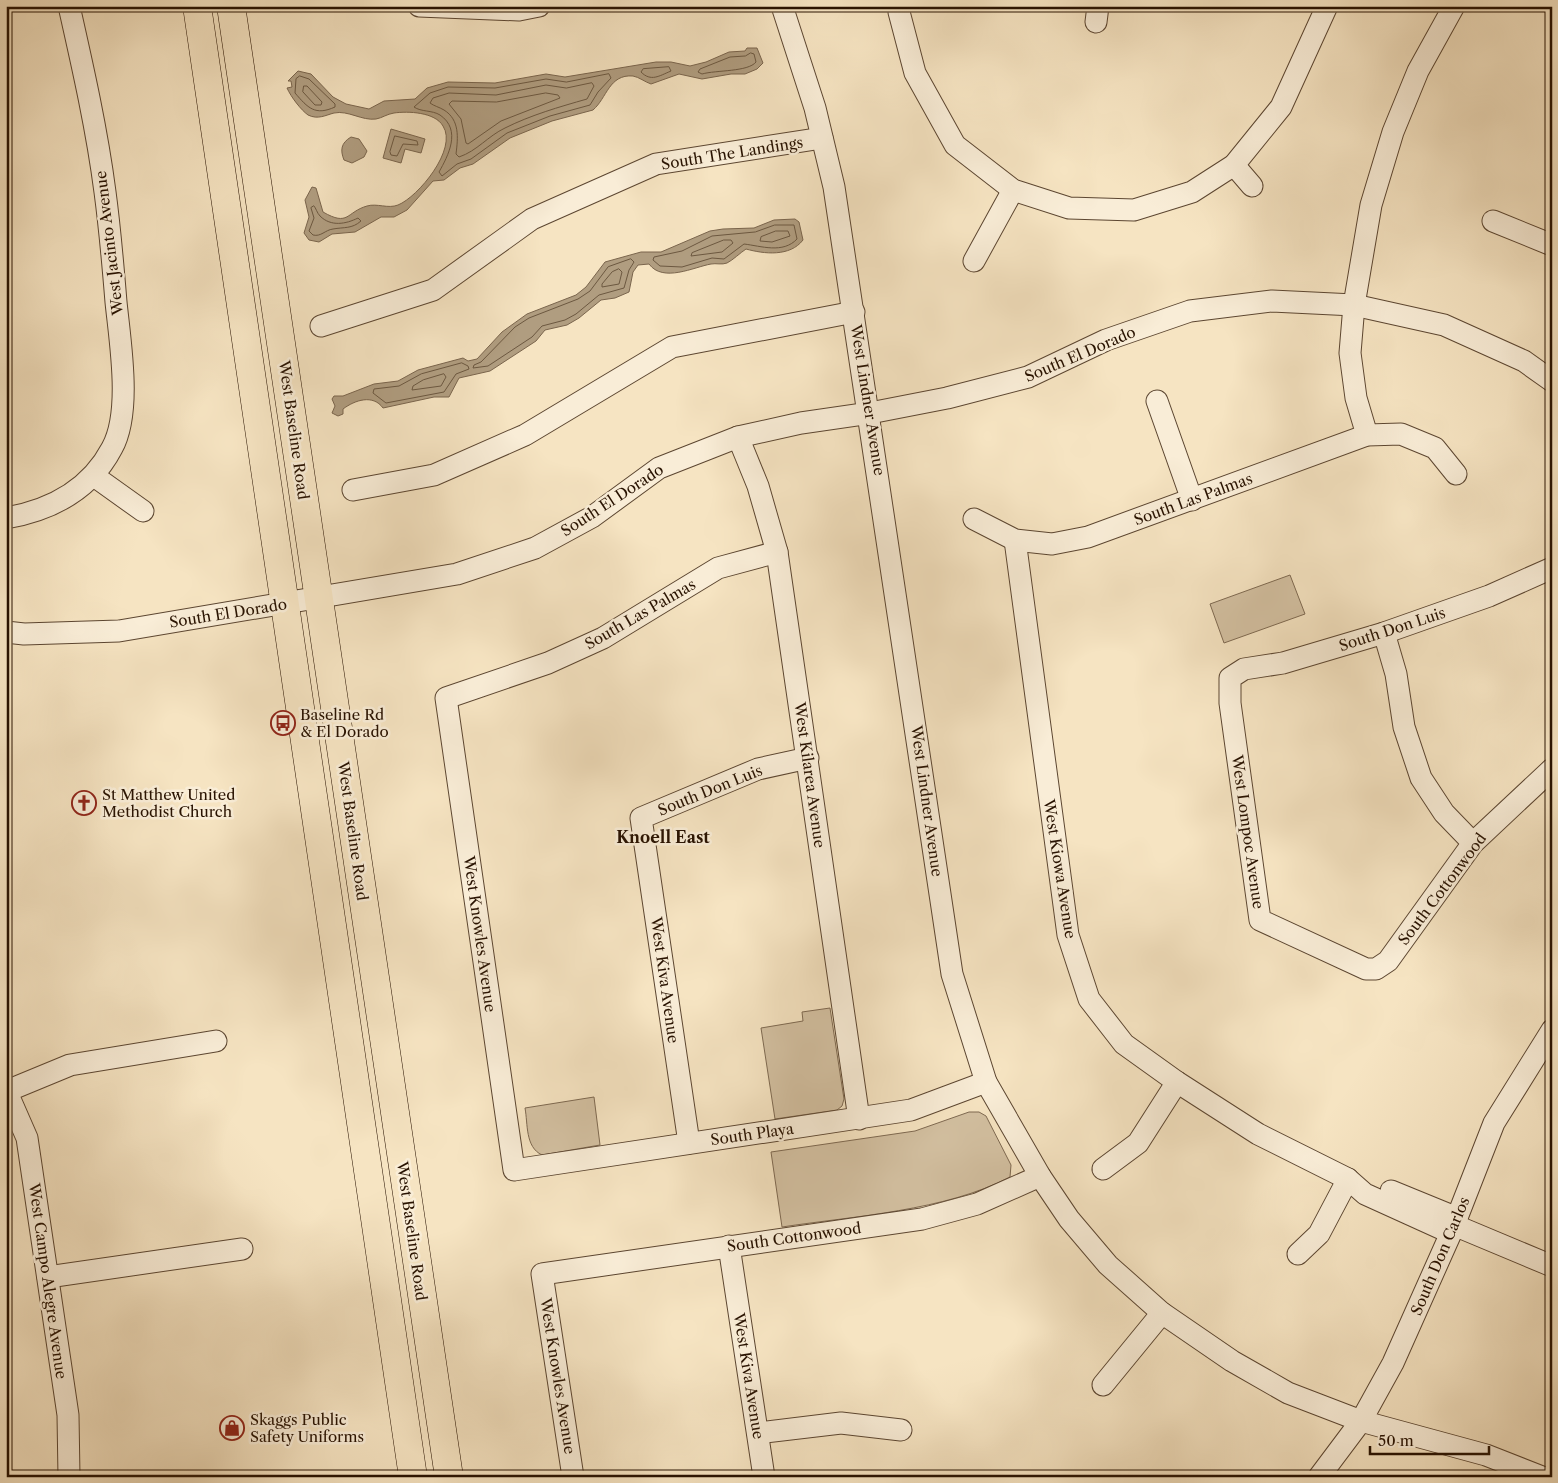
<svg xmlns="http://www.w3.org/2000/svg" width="1558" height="1483" viewBox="0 0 1558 1483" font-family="'Libre Caslon Text',serif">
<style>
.green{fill:#d3c0a1;stroke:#7e6951}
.water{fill:#b09d80;stroke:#7a654d}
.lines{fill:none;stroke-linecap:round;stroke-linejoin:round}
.shore{stroke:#6c5840;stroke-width:1}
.minor-casing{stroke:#5c4631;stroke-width:23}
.major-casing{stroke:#281201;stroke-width:29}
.minor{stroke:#f9edd7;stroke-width:21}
.major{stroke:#f6e4c2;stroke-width:28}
.labels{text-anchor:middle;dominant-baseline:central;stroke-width:5;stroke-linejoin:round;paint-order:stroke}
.street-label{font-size:15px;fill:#281201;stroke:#f9edd7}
.poi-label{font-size:15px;fill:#281201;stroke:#f9edd7;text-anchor:start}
.neighbourhood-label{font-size:16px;font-weight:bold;fill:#281201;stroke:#f9edd7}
</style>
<rect width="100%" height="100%" fill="#f6e4c2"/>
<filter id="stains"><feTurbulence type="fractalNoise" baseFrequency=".004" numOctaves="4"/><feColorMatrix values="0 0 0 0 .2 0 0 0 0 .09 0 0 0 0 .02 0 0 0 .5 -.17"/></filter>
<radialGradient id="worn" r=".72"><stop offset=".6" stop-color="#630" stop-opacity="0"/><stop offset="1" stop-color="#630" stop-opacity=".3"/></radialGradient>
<g class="green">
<polygon points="1290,575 1305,614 1224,643 1210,604"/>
<polygon points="830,1008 844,1099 842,1106 837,1110 775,1119 761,1028 803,1021 802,1012"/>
<path d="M594,1097L600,1145L542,1155C525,1147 528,1124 525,1108Z"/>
<path d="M969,1112H979L986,1116L1011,1165L1010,1177C945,1211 854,1216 782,1227L771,1152L915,1131Z"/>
</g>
<g class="water">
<path d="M747,48H757L763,63L757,69L745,74H731L702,79L679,74L651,84C645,82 639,77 633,76C609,74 607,98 593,110L552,121L510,138L473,164L460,168L444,180L433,181L407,210L394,217H381L355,232L332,234L319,242L309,240L304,233L309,217L305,200L312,187L316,188L323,212C349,227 346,212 367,206C377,203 388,209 398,205C418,197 458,149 443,126C435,112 408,111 394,113C387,114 382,118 376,119C362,121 348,110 334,113C326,115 318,120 308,115C301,110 291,97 287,88L292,87L291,81H288L298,71L311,74L333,97L346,104L369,109L384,101L415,99L427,88L448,82L495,83L546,74L565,77L656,62H671L690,66L706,62L729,52L745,51Z"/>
<polygon points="391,129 425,139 421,153 405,149 401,163 383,158"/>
<path d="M351,137L359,139L367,151L364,157L352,163L344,160C340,150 341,143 351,137Z"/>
<path d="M795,219L799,222L803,240C790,257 764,254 746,249C740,253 733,260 727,263C722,265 716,263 711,264C694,267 663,283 649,264L638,265L633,272L629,292L615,298L601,300L579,318L567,325L545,330L536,341L490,371L459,378L449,397H434L383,408C373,394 355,400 343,409V414L338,416L332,413L335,406L332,399L334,396H343L374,384L398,381L418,370L463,358L468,361L477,359L502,332L527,314L576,295L586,287L605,262L641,252H661L710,231L723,229L754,228L774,220Z"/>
</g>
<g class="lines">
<g class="shore">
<path d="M751,53L754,54L756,62C748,72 716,70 702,74L698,72L700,69L730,57L745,56Z"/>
<path d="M669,67L671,71C659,76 651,82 641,72L643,69Z"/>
<path d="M609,74L611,78L598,92L590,105L550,116L507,133L471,159L457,164L442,176L439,172C448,156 462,130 440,115C432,110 421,112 414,107L430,93L448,87L495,88L546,79L566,82Z"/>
<path d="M300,76L309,79L335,104V107C315,116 308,108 295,93L296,79Z"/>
<path d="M592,83L594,86L587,99C559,107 531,115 505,128C488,136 477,151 459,157L456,154C458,138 460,120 444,110C439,107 434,106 430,103L433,98L449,93L496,95L546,85L566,88Z"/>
<polygon points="304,86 307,86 322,102 321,105 315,105 303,92"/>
<polygon points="546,93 558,95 560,98 501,121 468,144 466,143 461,119 449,104 452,101 496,102"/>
<polygon points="395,136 417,141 418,145 403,144 397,156 391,155 390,152"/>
<path d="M314,206C316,208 317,213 320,216C331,227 346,224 358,218L361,221C352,229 344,227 333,229C325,230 321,237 313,235L309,231L314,218L311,208Z"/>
<path d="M775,225H794L797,239C783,254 761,246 744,244L724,259L712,258L682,267L660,266L653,260L654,257L682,251L712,236L755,232Z"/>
<polygon points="776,231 788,231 790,236 772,242 760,241 761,237"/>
<polygon points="724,240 731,240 733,243 722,252 691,256 692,253"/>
<polygon points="631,259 634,262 629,270 624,288 599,295 576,314 565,320 542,326 532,337 488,366 473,368 474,365 481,362 515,327 529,318 578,299 590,291 608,267"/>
<polygon points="619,269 622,272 619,284 602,287 602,284 612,272"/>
<polygon points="462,363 468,366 469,369 456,374 444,392 386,403 373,393 374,389 399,386 421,374"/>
<polygon points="444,374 446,377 441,386 412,390 413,386 423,380"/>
</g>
<defs>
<g id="minor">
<polyline points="419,6 519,10 539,6"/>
<polyline points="782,6 815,108 834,187 952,974 986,1082 1040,1176 1069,1219 1108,1265 1162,1313 1232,1361 1288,1393 1361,1421 1486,1455 1542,1477"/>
<polyline points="899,6 899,12 915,73 955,145 1013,190 1069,208 1134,210 1192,192 1234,165 1281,107 1327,6"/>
<polyline points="1096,22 1098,6"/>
<polyline points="1234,165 1252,186"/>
<polyline points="1493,221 1552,245"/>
<polyline points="974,261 1013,190"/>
<polyline points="321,326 433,290 532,219 656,164 822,138"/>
<polyline points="1157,401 1192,500"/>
<polyline points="1367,435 1356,398 1350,353 1354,305 1371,205 1393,132 1418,71 1454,6"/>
<polyline points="738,437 758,486 777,552 859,1119"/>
<polyline points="94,476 143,511"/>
<polyline points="353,490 434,475 525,435 672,347 854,312"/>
<path d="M6,518C52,510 90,490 112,448C132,412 120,342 116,302C113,265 110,229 105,192C97,130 83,68 69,6"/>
<polyline points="974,519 1015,540 1052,544 1088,537 1367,435 1401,434 1435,448 1456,474"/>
<polyline points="1015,540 1068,935 1089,999 1124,1044 1177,1082 1258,1134 1348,1179 1365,1194 1451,1233"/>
<polyline points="777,552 718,568 603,638 548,663 446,698 514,1170 911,1110 986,1082"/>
<polyline points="1552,568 1489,596 1384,633 1283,663 1244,669 1230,678 1230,703 1260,920 1366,969 1376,969 1388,961 1473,843 1552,769"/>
<polyline points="6,632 24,634 119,631 457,574 535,548 592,517 659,468 738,437 801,423 870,413 947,398 1028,377 1106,340 1190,311 1272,301 1354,305 1444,325 1524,361 1552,381"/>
<polyline points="1384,633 1396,674 1404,727 1421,778 1444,813 1473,843"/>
<polyline points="6,1090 27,1138 68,1415 69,1477"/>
<polyline points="7,1091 70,1065 216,1041"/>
<polyline points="689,1143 641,818 758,769 808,758"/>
<polyline points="1103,1169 1138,1143 1177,1082"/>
<polyline points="1391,1191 1457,1218"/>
<polyline points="1454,1225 1552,1266"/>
<polyline points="729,1246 764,1477"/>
<polyline points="1298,1254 1319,1234 1348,1179"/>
<polyline points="48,1277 242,1249"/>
<polyline points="1103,1385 1162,1313"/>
<polyline points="758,1433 841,1423 901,1430"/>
<polyline points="573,1477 542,1274 922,1219 977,1204 1040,1176"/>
<polyline points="1319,1477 1361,1421 1393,1363 1451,1233 1494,1123 1552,1030"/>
</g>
<g id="major">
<polyline points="197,6 413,1477"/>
<polyline points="231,6 449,1477"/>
</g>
</defs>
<use href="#minor" class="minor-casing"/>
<use href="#major" class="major-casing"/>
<use href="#minor" class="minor"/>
<use href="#major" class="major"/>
</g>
<defs>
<symbol id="bus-ring" viewBox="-11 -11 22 22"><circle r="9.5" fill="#f9edd7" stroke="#8f2418" stroke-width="1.5"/><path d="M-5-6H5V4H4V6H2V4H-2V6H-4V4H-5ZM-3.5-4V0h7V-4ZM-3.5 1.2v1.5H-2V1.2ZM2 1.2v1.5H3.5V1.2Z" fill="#8f2418"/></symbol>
<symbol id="church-ring" viewBox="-11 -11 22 22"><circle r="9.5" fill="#f9edd7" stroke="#8f2418" stroke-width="1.5"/><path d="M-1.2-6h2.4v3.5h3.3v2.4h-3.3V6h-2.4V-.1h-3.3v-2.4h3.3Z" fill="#8f2418"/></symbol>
<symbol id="shop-ring" viewBox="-11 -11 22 22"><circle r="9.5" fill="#f9edd7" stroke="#8f2418" stroke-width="1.5"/><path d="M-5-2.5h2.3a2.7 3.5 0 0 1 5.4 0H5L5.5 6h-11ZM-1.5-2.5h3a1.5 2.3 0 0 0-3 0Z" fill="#8f2418"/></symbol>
</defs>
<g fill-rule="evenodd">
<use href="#bus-ring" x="269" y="709" width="28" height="28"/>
<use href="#church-ring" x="70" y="789" width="28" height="28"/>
<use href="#shop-ring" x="218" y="1414" width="28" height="28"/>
</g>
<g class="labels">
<g class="street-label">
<text transform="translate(732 153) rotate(-9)">South The Landings</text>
<text transform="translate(109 243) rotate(-97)">West Jacinto Avenue</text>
<text transform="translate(1080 354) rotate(-23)">South El Dorado</text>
<text transform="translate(868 400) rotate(81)">West Lindner Avenue</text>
<text transform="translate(294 430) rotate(82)">West Baseline Road</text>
<text transform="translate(1193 499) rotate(-20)">South Las Palmas</text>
<text transform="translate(612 500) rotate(-33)">South El Dorado</text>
<text transform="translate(228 613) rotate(-9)">South El Dorado</text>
<text transform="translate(640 614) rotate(-30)">South Las Palmas</text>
<text transform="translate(1392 629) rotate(-18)">South Don Luis</text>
<text transform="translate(810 775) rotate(82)">West Kilarea Avenue</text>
<text transform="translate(710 790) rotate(-22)">South Don Luis</text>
<text transform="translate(927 801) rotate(82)">West Lindner Avenue</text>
<text transform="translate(353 831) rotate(82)">West Baseline Road</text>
<text transform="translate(1248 832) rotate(82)">West Lompoc Avenue</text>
<text transform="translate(1060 869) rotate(81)">West Kiowa Avenue</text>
<text transform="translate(1442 889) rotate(-53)">South Cottonwood</text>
<text transform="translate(480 934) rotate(82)">West Knowles Avenue</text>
<text transform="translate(665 980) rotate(82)">West Kiva Avenue</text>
<text transform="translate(752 1134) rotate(-8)">South Playa</text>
<text transform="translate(412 1231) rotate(82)">West Baseline Road</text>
<text transform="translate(794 1237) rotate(-8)">South Cottonwood</text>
<text transform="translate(1440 1256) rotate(-67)">South Don Carlos</text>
<text transform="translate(48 1281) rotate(82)">West Campo Alegre Avenue</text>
<text transform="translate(558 1376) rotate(81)">West Knowles Avenue</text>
<text transform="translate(749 1376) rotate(81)">West Kiva Avenue</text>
</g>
<g class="poi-label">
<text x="300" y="714">Baseline Rd<tspan x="300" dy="17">&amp; El Dorado</tspan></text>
<text x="102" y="794">St Matthew United<tspan x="102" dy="17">Methodist Church</tspan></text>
<text x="250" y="1419">Skaggs Public<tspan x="250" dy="17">Safety Uniforms</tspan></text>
</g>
<g class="neighbourhood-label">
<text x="663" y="837">Knoell East</text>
</g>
</g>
<rect width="1558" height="1483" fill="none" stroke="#f6e4c2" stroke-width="25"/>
<rect x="8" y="8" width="1543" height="1468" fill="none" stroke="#281201" stroke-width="2.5"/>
<rect x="12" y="12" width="1533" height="1458" fill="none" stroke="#281201"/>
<path d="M1370 1446v8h119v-8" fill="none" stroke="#281201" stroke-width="2.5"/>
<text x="1378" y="1446" font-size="15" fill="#281201" stroke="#f9edd7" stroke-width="4" paint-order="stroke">50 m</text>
<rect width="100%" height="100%" filter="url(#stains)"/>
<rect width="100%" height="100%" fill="url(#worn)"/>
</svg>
